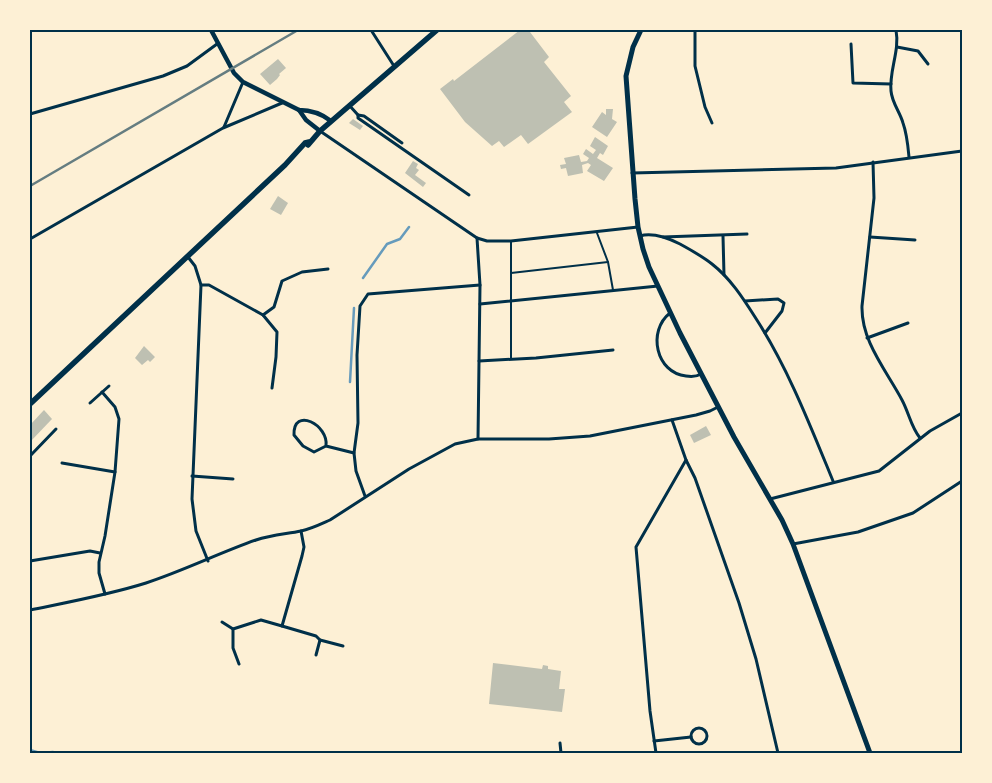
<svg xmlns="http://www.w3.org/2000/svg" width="992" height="783" viewBox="0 0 992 783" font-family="'IBM Plex Sans',sans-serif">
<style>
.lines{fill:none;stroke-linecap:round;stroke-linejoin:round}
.stream{stroke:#669bbc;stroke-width:2.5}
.building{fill:#bec0b2}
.service{stroke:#003049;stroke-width:2}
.minor{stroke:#003049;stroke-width:3}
.tertiary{stroke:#003049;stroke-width:4.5}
.secondary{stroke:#003049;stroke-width:5}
.primary{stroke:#003049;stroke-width:5.5}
.rail{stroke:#657d81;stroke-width:2.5}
.neatline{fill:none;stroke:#003049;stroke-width:2}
</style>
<rect width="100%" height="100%" fill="#fdf0d5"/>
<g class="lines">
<g class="stream">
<polyline points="363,278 387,244 400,239 409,227"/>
<polyline points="350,382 354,308"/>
<polyline points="30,750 40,753"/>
<polyline points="41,753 53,752"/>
</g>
</g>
<g class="building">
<polygon points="520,30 530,32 549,57 544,62 571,96 564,102 572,112 528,144 521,135 504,147 499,141 492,146 465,122 440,89 453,79 454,81"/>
<polygon points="278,59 286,68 279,74 280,75 277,79 270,85 260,74"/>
<polygon points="606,109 613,109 612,119 617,122 607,137 592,127 602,112 606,115"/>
<polygon points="353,119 363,126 360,130 349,123"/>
<polygon points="595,137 608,146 603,155 600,153 597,158 613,168 604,181 587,171 591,165 588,163 582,165 583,173 568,176 566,168 561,169 560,165 566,164 564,158 579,155 581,162 587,161 589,158 583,154 586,149 593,154 596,150 590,146"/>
<polygon points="413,161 418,164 416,168 419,170 415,175 426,183 423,187 405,173"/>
<polygon points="278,196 288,203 281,215 270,209"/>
<polygon points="144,346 155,357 150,362 148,360 142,365 135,358"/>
<polygon points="44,410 52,419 30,442 30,425"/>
<polygon points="706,426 711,435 694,443 690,435"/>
<polygon points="493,663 542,669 543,665 548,666 548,669 561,671 559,689 565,689 562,712 489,704"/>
</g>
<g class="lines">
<g class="service">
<polyline points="597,233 608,262 613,290"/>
<polyline points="511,273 608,262"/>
<polyline points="511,359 511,241"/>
</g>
<g class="minor">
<polyline points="371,30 394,66"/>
<polyline points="695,30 695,66 705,107 712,123"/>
<path d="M896,30C900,51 889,70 891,91C892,103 900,112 903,123C907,134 908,146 909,157"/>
<polyline points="851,44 853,83 891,84"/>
<polyline points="897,47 918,51 928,64"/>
<polyline points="349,105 358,115 358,118 469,195"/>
<polyline points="30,114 163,76 187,66 217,44"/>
<polyline points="358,115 364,116 402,143"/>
<polyline points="224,127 243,82"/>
<polyline points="320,131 477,238 487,241 511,241 638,227"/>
<path d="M873,162L874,198L862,306C861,341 886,370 902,400C909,413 911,427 920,438"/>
<polyline points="632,173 836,168 962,151"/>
<path d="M640,236C653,232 668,238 680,244C691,250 702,256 712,264C730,278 743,298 755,317C788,368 810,425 833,481"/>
<polyline points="723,236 724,275"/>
<polyline points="663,237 747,234"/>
<polyline points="870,237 915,240"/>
<polyline points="477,238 480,285 478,439"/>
<polyline points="30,239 223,128 282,103"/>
<polyline points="188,257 195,266 201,285 192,499 196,531 208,561"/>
<polyline points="201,285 209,285 263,315 277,332 276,357 272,388"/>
<polyline points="745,301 778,299 784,303 782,311 765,333"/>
<polyline points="480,304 658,286"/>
<path d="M670,313C647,331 656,373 686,376C692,377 696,377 701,374"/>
<polyline points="263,315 274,307 282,281 302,272 328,269"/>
<polyline points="867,338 908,323"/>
<polyline points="479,361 536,358 613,350"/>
<polyline points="102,392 115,407 119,419 115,472 105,536 99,562 99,573 105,594"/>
<polyline points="90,403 109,386"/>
<path d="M326,446C329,425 293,406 294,435L303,446L314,452L326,446L354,453"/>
<polyline points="30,456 56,429"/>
<polyline points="686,460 695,478 739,603 756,659 778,753"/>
<polyline points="62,463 115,472"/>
<polyline points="192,476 233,479"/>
<polyline points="365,496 356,471 354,453 358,423 357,355 360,306 368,294 480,285"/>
<polyline points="770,499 879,471 930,431 962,413"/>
<polyline points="301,531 304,547 302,556 282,626 316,636 320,640 343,646"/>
<polyline points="793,544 858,532 913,513 962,481"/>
<polyline points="30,561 90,551 100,553"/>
<path d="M30,610C69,602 108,595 146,583C183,571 219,553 256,540C271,535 286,534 301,531C311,529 321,524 330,520L409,469L455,444L478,439H549L590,436L696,415L710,411L718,407"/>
<polyline points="222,622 233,629"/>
<polyline points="316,655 320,640"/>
<polyline points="239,664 233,648 233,629 261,620 282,626"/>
<circle cx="699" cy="736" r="8"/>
<polyline points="654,741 691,737"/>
<polyline points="560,743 561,753"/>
<polyline points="656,753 650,711 636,547 686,460 672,420"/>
</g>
<g class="tertiary">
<path d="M211,30L234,73L243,82L299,110C311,110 322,114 331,121"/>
<polyline points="299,110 306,120 320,131"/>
</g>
<polyline class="secondary" points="641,30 633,47 626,76 635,199 638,227 643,249 649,267 680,333 734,437 782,520 793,544 870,753"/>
<g class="primary">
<polyline points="308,145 320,131 437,30"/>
<polyline points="30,404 285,165 305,143 309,142"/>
</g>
<polyline class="rail" points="30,186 298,30"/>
</g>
<rect width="992" height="783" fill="none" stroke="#fdf0d5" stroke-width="62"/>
<rect x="31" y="31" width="930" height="721" class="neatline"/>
</svg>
